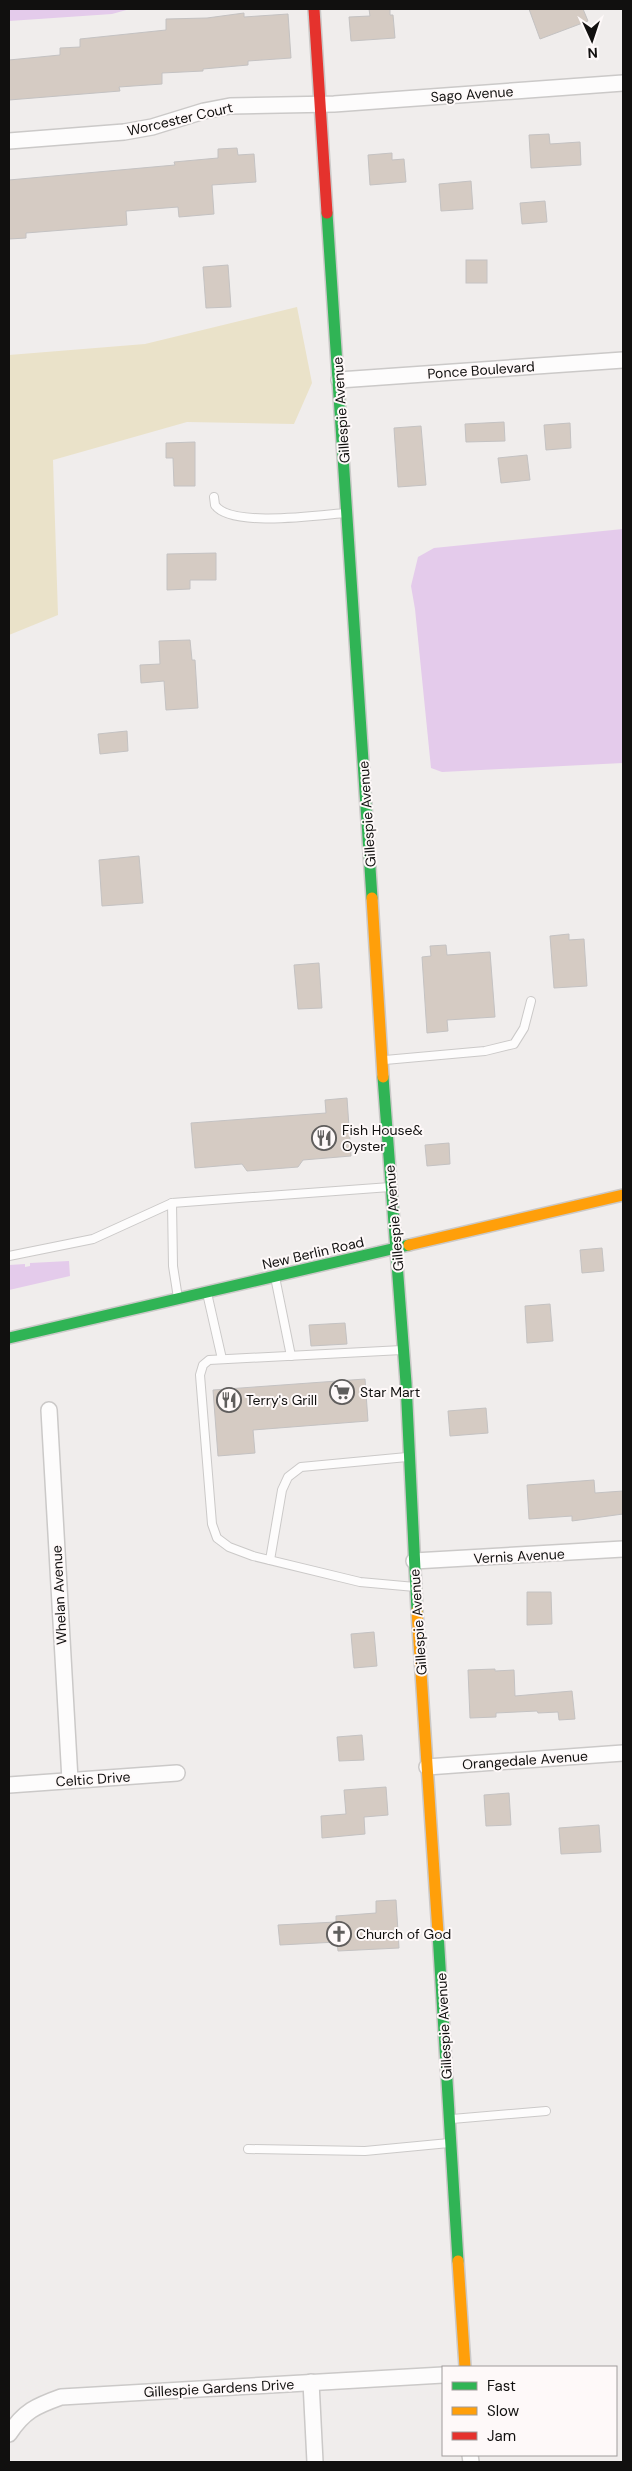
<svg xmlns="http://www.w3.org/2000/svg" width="632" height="2471" viewBox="0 0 632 2471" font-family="'DM Sans',sans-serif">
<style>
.green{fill:#eae2c9}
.water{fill:#e4cbeb}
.building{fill:#d5cbc3;stroke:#c4c2c2}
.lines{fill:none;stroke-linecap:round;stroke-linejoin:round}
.lane-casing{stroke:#cbc9c8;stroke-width:10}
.street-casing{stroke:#cbc9c8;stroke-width:18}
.fast-casing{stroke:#cbc9c8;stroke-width:14}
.slow-casing{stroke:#cbc9c8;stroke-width:14}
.jam-casing{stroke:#cbc9c8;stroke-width:14}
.lane{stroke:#fdfcfc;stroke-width:8}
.street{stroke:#fdfcfc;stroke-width:15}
.fast{stroke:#30b455;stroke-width:11}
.slow{stroke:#ff9f0a;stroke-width:11}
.jam{stroke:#e5322d;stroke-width:11}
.labels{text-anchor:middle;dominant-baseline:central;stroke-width:4;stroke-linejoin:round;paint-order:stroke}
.street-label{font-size:14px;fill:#11100f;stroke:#fef9f9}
.poi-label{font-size:14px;fill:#11100f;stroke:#fef9f9;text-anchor:start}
</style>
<rect width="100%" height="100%" fill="#f0edec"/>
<polygon class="green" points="297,307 312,383 294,424 187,422 53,460 58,615 9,635 9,355 145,344"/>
<g class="water">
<polygon points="9,9 130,9 112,14 9,21"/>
<polygon points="623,529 623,763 442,772 431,768 415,609 411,586 418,557 434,548"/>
<polygon points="69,1261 70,1276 9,1290 9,1265 25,1264 25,1267 30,1266 30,1263"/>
</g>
<g class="building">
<polygon points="369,9 390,9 390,15 393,15 395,38 351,41 349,17 370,16"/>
<polygon points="529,9 583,9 588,21 540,39"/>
<polygon points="244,13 244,17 288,14 291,58 248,61 248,65 203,69 203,71 162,73 162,84 119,87 120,91 9,100 9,60 60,55 60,48 80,47 80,39 166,30 166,19 207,18"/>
<polygon points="549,134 550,144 580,142 581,165 531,168 529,135"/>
<polygon points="237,148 238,155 254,154 256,182 212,185 214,214 179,217 178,207 126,211 127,225 26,233 26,238 9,239 9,180 175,165 174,162 218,158 218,149"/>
<polygon points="392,153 392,160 404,159 406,182 370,185 368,155"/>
<polygon points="471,181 473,209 441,211 439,184"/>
<polygon points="545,201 547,222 522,224 520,203"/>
<rect x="466" y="260" width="21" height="23"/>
<polygon points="228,265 231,307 206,308 203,267"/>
<polygon points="504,422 505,441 466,442 465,424"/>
<polygon points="570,423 571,448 546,450 544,425"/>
<polygon points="421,426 426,485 398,487 394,428"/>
<polygon points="195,442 195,486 174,486 173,458 166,458 166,443"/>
<polygon points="527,455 530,480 501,483 498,458"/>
<polygon points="216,553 216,580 190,580 190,589 167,590 167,554"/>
<polygon points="190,640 192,660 195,660 198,708 166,710 164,681 141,683 140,665 160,664 159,641"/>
<polygon points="127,731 128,751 100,754 98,734"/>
<polygon points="139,856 143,903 102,906 99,860"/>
<polygon points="569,934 569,940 584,939 587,986 554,988 550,936"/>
<polygon points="446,945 447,955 490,952 495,1017 447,1020 448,1031 427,1033 422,957 431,956 430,946"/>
<polygon points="319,963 322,1008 298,1009 294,965"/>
<polygon points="347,1098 351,1156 303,1160 298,1167 247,1171 242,1164 195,1168 191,1123 326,1113 325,1100"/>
<polygon points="449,1143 450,1164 427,1166 425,1145"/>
<polygon points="602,1248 604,1271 582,1273 580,1250"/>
<polygon points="550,1304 553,1341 527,1343 525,1306"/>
<polygon points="345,1323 347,1344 311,1346 309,1325"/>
<polygon points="365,1379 368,1421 253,1430 255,1453 218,1456 213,1390"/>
<polygon points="486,1408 488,1433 450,1436 448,1411"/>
<polygon points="594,1480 595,1493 623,1491 623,1514 572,1521 572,1516 529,1519 527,1485"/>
<polygon points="527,1592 551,1592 552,1624 527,1625"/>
<polygon points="374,1632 377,1666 354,1668 351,1634"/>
<polygon points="495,1669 495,1671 514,1670 515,1696 572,1691 575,1719 559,1720 558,1712 538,1713 537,1711 496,1713 496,1717 470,1718 468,1670"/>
<polygon points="362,1735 364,1760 339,1761 337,1737"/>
<polygon points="386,1787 388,1815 364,1817 365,1834 322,1838 321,1816 346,1814 344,1790"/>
<polygon points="509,1793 511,1825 486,1826 484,1795"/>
<polygon points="599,1825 601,1852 561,1854 559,1828"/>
<polygon points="396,1900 399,1948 338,1951 337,1942 280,1945 278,1925 336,1922 336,1916 376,1913 376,1901"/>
</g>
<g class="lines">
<defs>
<g id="lane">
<path d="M214,497L215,505C230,528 320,515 345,513"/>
<polyline points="385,1060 485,1051 514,1044 524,1028 531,1001"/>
<polyline points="9,1256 93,1239 172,1203"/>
<polyline points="275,1277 291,1356"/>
<polyline points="207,1293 222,1359"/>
<polyline points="178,1298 173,1266 172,1203 390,1187"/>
<polyline points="402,1350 209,1360 203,1365 200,1375 212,1524 217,1538 229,1547 253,1556 360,1582 415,1587"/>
<polyline points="270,1560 282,1490 288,1477 301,1467 407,1457"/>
<polyline points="452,2119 546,2111"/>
<polyline points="248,2149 365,2151 449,2143"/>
</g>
<g id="street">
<polyline points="9,141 124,132 152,127 204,111 230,106 334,104 623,83"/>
<polyline points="339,380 623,360"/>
<polyline points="49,1410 70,1780"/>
<polyline points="414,1561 623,1549"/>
<polyline points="427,1767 623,1753"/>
<polyline points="9,1785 177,1773"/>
<polyline points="311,2382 315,2462"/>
<path d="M9,2434C24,2411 36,2406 61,2397L443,2375"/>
<polyline points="470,2455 471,2462"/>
</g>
<g id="fast">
<polyline points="327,213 372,898"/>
<polyline points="383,1077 406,1383 417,1611"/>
<polyline points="9,1338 409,1245"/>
<polyline points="438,1933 458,2261"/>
</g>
<g id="slow">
<polyline points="372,898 383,1077"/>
<polyline points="409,1245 623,1195"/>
<polyline points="417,1611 438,1933"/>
<polyline points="458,2261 465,2367"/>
</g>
<polyline id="jam" points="314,9 327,213"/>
</defs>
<use href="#lane" class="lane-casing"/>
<use href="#street" class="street-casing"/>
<use href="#fast" class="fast-casing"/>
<use href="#slow" class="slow-casing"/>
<use href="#jam" class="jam-casing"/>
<use href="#lane" class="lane"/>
<use href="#street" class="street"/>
<use href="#fast" class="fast"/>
<use href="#slow" class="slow"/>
<use href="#jam" class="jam"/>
</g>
<defs>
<symbol id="restaurant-ring" viewBox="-11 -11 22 22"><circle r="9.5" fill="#fef9f9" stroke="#5f5d5c" stroke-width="1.5"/><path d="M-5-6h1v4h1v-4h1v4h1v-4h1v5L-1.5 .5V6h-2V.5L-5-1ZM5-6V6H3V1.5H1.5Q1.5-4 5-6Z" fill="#5f5d5c"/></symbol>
<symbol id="supermarket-ring" viewBox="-11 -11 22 22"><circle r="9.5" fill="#fef9f9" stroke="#5f5d5c" stroke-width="1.5"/><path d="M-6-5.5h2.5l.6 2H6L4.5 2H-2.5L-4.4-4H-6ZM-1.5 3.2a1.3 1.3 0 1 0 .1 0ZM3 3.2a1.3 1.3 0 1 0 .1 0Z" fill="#5f5d5c"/></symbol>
<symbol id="church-ring" viewBox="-11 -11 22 22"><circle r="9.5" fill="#fef9f9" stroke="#5f5d5c" stroke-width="1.5"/><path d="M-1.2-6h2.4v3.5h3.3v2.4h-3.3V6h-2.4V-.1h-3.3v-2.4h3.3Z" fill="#5f5d5c"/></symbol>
</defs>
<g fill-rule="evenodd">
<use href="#restaurant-ring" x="310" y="1124" width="28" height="28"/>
<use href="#supermarket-ring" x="328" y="1378" width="28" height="28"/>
<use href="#restaurant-ring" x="215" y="1386" width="28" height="28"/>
<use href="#church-ring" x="325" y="1920" width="28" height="28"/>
</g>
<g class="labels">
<g class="street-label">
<text transform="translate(472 94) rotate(-4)">Sago Avenue</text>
<text transform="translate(180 119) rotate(-13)">Worcester Court</text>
<text transform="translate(481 370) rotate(-4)">Ponce Boulevard</text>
<text transform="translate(341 410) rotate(-94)">Gillespie Avenue</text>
<text transform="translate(367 814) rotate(-94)">Gillespie Avenue</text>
<text transform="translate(394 1218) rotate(-95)">Gillespie Avenue</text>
<text transform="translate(313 1253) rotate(-13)">New Berlin Road</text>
<text transform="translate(519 1556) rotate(-3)">Vernis Avenue</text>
<text transform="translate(59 1595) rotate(-93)">Whelan Avenue</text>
<text transform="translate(418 1622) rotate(-94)">Gillespie Avenue</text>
<text transform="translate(525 1760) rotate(-4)">Orangedale Avenue</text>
<text transform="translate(93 1779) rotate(-4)">Celtic Drive</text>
<text transform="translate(444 2026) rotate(-93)">Gillespie Avenue</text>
<text transform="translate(219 2388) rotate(-3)">Gillespie Gardens Drive</text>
</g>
<g class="poi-label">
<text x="342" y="1130">Fish House&amp;<tspan x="342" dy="16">Oyster</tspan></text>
<text x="360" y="1392">Star Mart</text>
<text x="246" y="1400">Terry's Grill</text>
<text x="356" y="1934">Church of God</text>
</g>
</g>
<rect width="632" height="2471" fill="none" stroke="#11100f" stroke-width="20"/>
<rect x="442" y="2366" width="175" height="90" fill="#fef9f9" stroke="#9f9c9b"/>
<rect x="452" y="2382" width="25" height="8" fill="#30b455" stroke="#9f9c9b"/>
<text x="487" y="2391" font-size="15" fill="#11100f">Fast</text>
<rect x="452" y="2407" width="25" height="8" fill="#ff9f0a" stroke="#9f9c9b"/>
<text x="487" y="2416" font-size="15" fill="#11100f">Slow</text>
<rect x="452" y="2432" width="25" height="8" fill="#e5322d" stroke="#9f9c9b"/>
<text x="487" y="2441" font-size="15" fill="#11100f">Jam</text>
<g transform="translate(592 40) rotate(177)" stroke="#fef9f9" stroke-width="4" paint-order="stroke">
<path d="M0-4L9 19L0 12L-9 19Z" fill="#11100f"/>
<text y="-8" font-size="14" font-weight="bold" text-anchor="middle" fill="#11100f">N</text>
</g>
</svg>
